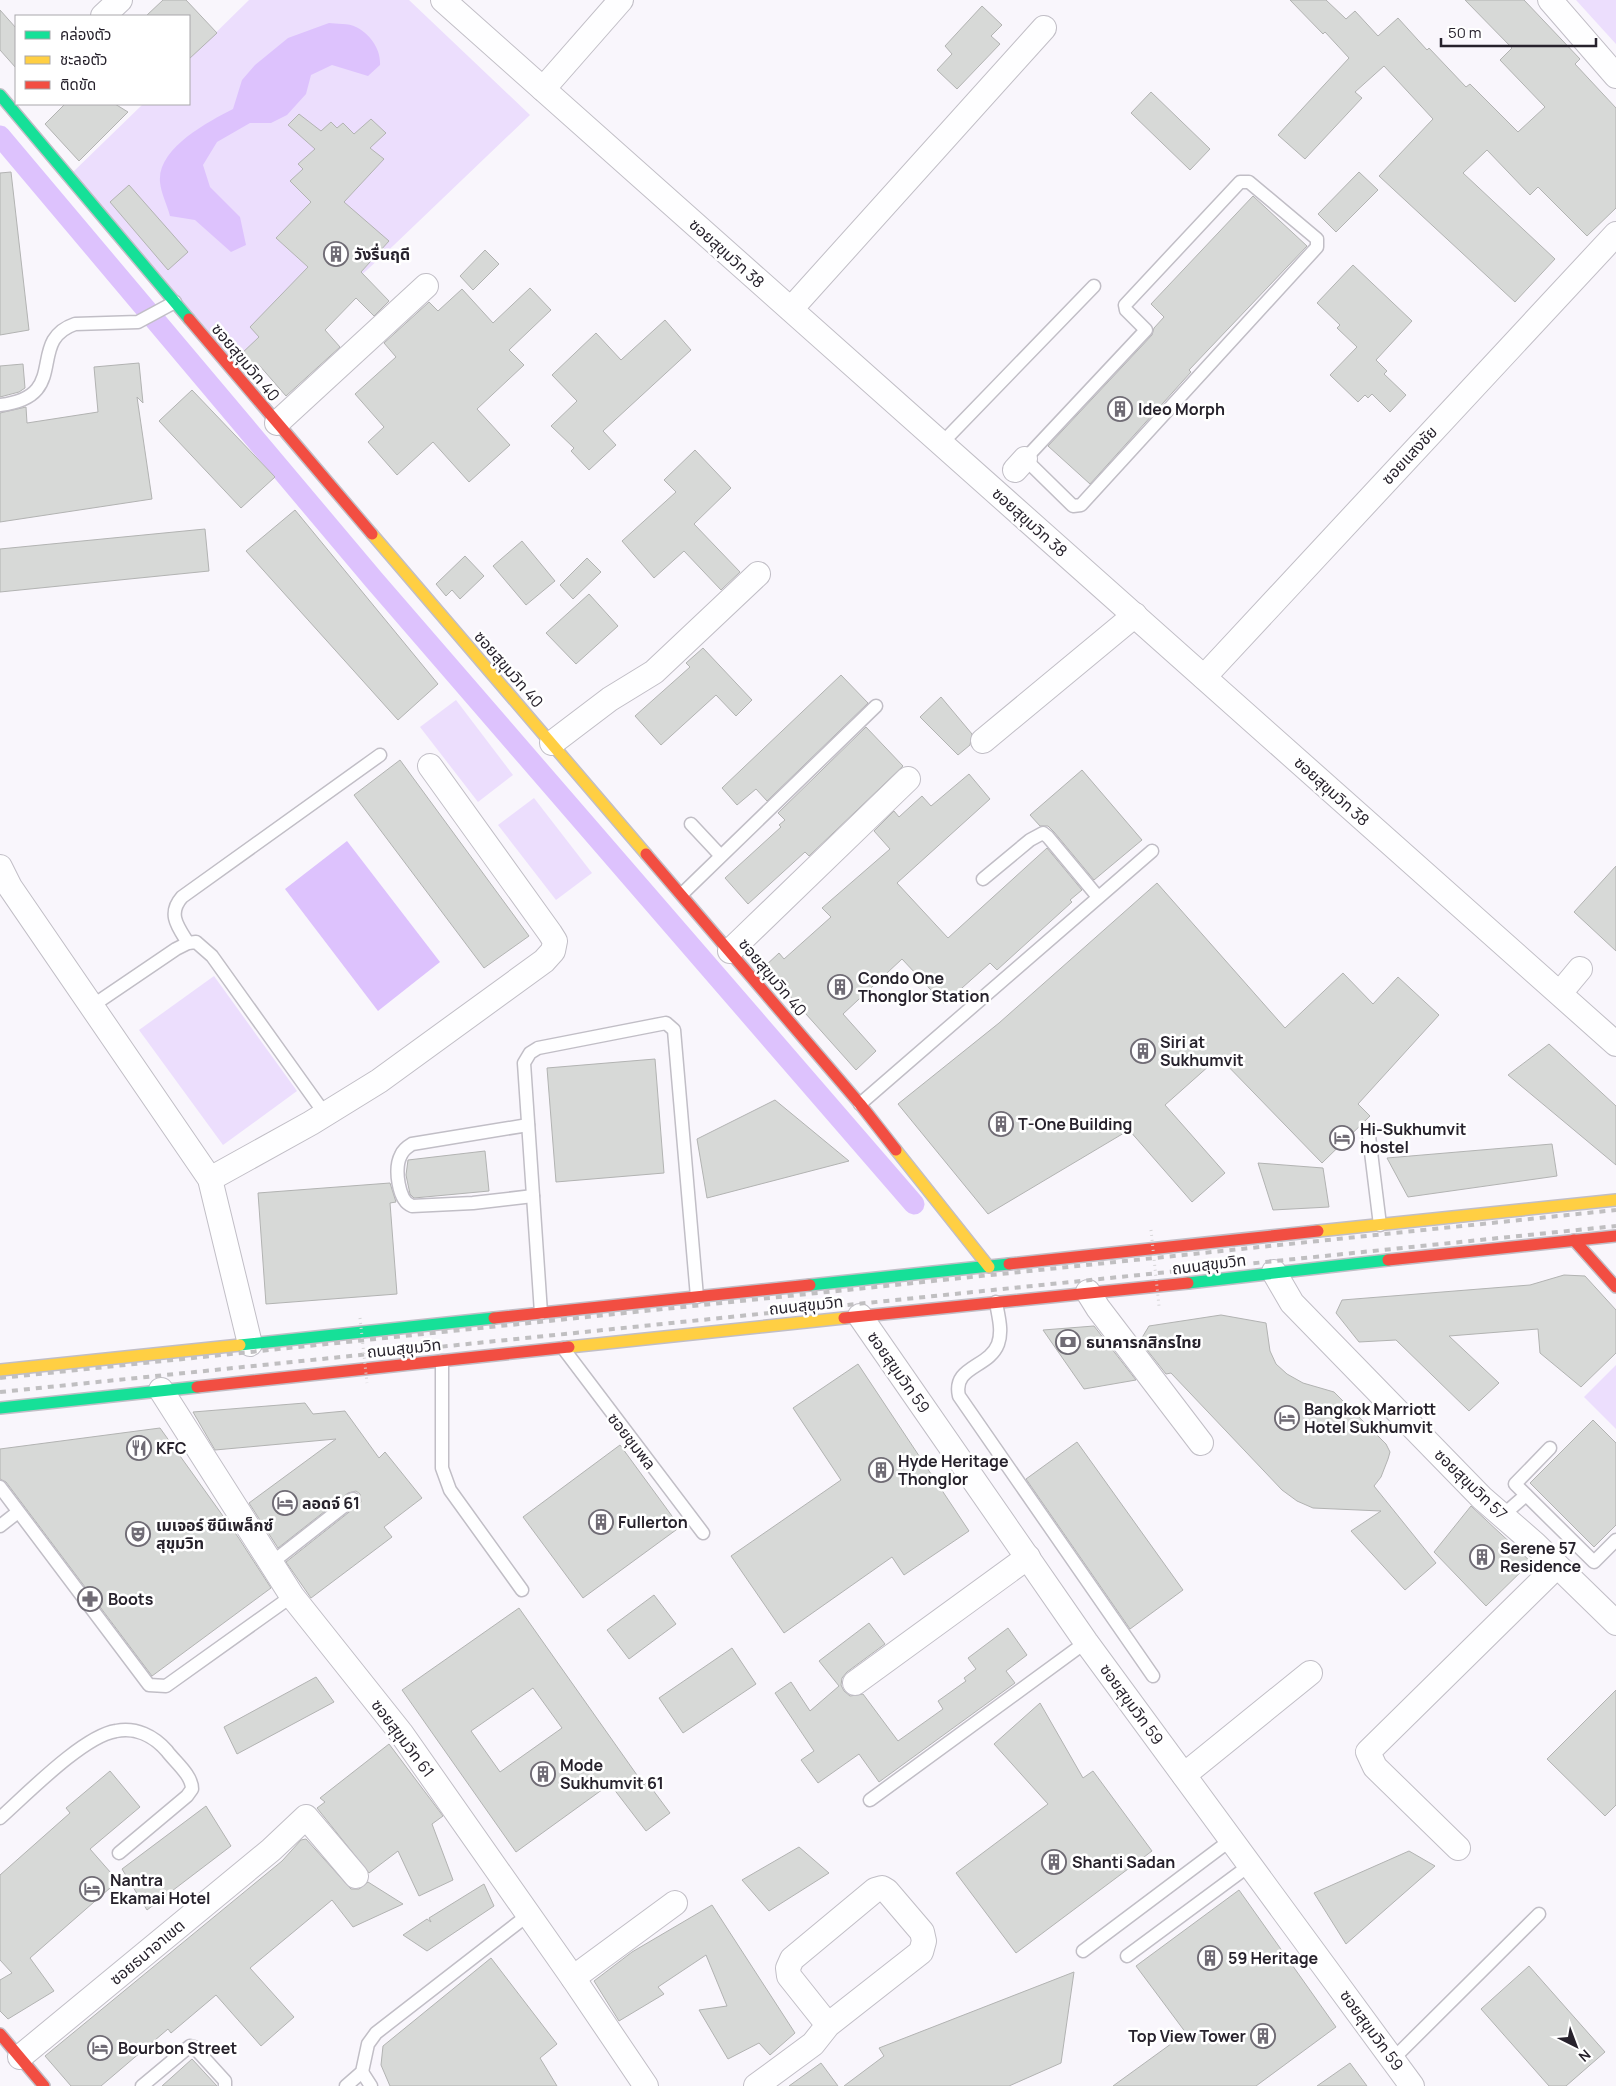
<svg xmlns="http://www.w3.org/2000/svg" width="1616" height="2086" viewBox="0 0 1616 2086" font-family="Manrope,'Noto Sans Thai',sans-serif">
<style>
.green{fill:#ecdefd}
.water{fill:#ddc2fd}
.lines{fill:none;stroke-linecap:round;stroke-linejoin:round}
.canal{stroke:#ddc2fd;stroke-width:21}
.building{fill:#d7d9d7;stroke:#b2b3b2;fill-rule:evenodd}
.lane-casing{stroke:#c1bec6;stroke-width:15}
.street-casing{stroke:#c1bec6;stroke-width:26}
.fast-casing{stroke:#c1bec6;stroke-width:14}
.slow-casing{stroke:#c1bec6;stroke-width:14}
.jam-casing{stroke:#c1bec6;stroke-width:14}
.lane{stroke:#fefeff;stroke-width:12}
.street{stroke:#fefeff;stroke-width:24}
.fast{stroke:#16e098;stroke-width:11}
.slow{stroke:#ffcf43;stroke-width:11}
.jam{stroke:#f24e42;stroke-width:11}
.rail{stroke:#c0bfc1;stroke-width:4;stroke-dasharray:6 6;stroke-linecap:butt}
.path-bridge{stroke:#d6d5d7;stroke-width:3;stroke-dasharray:1 4;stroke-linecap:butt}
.labels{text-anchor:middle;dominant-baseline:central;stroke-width:5;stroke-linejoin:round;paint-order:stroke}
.street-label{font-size:16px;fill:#27222c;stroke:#fff}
.poi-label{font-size:16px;font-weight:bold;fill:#27222c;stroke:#fff;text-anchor:start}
</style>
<rect width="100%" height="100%" fill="#f9f6fc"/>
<g class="green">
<polygon points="249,0 409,0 530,115 394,245 249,379 73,172 143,104 189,104 189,59"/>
<polygon points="1576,0 1616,0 1616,44"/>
<polygon points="456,700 513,775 478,802 420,727"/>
<polygon points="534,798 592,873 556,900 498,825"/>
<polygon points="214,976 297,1091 223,1145 139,1030"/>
<polygon points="1616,1365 1616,1429 1584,1397"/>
</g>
<g class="water">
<path d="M329,23C336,24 349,23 356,27C370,34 381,49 380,65L368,76L332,65L311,75L306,94L287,115L271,123H250L217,142L203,165L210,187L240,217L246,245L231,252L195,220L170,216C167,205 161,193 160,182C157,148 208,122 233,109L242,80L255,65L288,38Z"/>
<polygon points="347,841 440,962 378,1011 285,889"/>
</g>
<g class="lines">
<polyline class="canal" points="0,136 374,580 914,1204"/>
</g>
<g class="building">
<polygon points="163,0 186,0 217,33 189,59 189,16 146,16"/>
<polygon points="1290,0 1326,0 1346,19 1355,11 1378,36 1398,18 1427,50 1429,48 1466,87 1470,84 1518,132 1545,107 1500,60 1512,48 1465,0 1524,0 1580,59 1575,64 1616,108 1616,208 1587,236 1538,187 1530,195 1487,150 1463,173 1555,259 1515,302 1379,176 1433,119 1384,66 1355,92 1362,98 1305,159 1278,135 1349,58 1325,32 1323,34"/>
<polygon points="982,6 1002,25 991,36 1000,44 957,89 937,70 952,54 945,46"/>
<polygon points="0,10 16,28 16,68 0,50"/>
<polygon points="1151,92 1210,149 1190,170 1131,113"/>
<polygon points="65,104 115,104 128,112 79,161 45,124"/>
<polygon points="299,114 321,131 331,122 337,128 343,123 354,134 371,119 386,133 370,148 384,159 344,202 389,241 361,272 389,301 374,316 356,298 325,330 340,347 286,396 259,365 253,370 240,355 259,337 250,327 308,267 276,238 311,202 290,181 303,169 298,164 315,149 288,125"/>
<polygon points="11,172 29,330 0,335 0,173"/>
<polygon points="1359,172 1378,190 1336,232 1318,214"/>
<polygon points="129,185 188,252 168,270 110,202"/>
<polygon points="1253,196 1307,246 1189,370 1191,372 1090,484 1048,446 1152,335 1154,328 1164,317 1151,304"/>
<polygon points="485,250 499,264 473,290 460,276"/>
<polygon points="1353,265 1412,321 1376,360 1387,371 1384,374 1406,395 1390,412 1372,394 1368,398 1365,395 1358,402 1330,375 1357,347 1337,328 1340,325 1317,303"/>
<polygon points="530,288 551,310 509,350 524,365 477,409 510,445 469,482 433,442 397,475 368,442 384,427 355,394 396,357 384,343 429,302 438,311 462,289 493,323"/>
<polygon points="665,320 691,350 603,431 616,445 589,470 571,451 574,448 551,426 577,401 552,375 596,333 621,360"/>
<polygon points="139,363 143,403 137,397 152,499 0,522 0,413 26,407 27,423 98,412 94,367"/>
<polygon points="23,364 25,388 19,392 0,397 0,366"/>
<polygon points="192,390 275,477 241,508 159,421"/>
<polygon points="695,450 731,488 694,524 740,572 721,590 684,551 654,578 622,541 676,492 664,480"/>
<polygon points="295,510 438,684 398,720 246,551"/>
<polygon points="205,529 209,571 0,592 0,549"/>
<polygon points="522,541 555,581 526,605 493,566"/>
<polygon points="465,556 484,576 460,599 452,590 446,596 436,584"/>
<polygon points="587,558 601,572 573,599 560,585"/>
<polygon points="589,594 618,626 576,664 546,633"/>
<polygon points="703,648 752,700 736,716 716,695 661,745 635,716 690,667 686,663"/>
<polygon points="841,675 868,703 767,801 756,789 737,805 722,788"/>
<polygon points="941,697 972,734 970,745 958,755 920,717"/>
<polygon points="866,727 903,766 809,856 805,852 748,904 725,878 781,827 779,825 785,820 778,813"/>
<polygon points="400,760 529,936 484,968 354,795"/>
<polygon points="1082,770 1142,840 1094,880 1054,832 1048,826 1040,826 1030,815"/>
<polygon points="969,774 990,799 897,883 948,938 1047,848 1082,890 1070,900 1072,902 997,970 990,963 944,1004 902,959 843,1014 876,1051 856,1070 764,967 779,953 784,959 831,917 822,908 890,849 874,831 894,811 899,817 922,796 931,806"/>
<polygon points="1616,866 1616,951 1574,912"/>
<polygon points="1157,883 1285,1028 1343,973 1373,1004 1398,977 1439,1015 1358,1104 1370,1116 1322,1163 1219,1057 1165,1105 1225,1173 1192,1202 1129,1130 988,1214 898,1104 999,1023"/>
<polygon points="1549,1044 1616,1106 1616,1165 1508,1075"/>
<polygon points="655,1059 664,1173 556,1182 547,1068"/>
<polygon points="775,1100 849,1161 707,1198 697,1139"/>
<polygon points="1552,1144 1557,1176 1408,1197 1387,1158"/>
<polygon points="485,1151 489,1191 414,1198 410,1194 406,1175 408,1160"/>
<polygon points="1258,1163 1323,1168 1329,1207 1273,1210"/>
<polygon points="390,1183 396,1202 390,1203 397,1294 266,1304 258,1193"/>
<polygon points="1564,1275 1585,1276 1616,1310 1616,1353 1581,1387 1540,1353 1538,1329 1449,1336 1499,1383 1469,1411 1396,1340 1359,1342 1336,1313 1342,1300 1530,1285"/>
<polygon points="1221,1315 1266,1323 1270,1351 1276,1364 1287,1374 1303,1383 1334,1392 1386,1444 1390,1452 1388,1459 1381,1477 1374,1486 1436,1563 1405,1590 1351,1531 1381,1511 1313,1508 1297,1501 1282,1490 1171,1373 1166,1374 1140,1341 1149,1326"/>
<polygon points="1094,1326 1136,1380 1084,1389 1043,1330"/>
<polygon points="858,1364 969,1531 904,1575 892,1557 784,1633 731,1556 841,1480 793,1408"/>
<polygon points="305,1403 313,1414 345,1411 379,1458 385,1452 422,1498 384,1527 392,1537 311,1598 286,1562 358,1505 361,1502 360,1494 356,1491 348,1493 278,1548 249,1503 336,1439 215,1450 193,1412"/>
<polygon points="1593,1420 1616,1443 1616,1525 1594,1547 1530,1483"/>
<polygon points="160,1428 238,1537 271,1588 152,1676 6,1482 0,1479 0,1449"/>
<polygon points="1077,1442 1183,1590 1130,1629 1026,1479"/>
<polygon points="620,1445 680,1527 583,1598 523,1517"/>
<polygon points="1471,1506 1531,1562 1486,1606 1434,1552"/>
<polygon points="654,1595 676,1624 629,1659 607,1630"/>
<path d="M519,1608L644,1785L647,1782L670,1813L646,1831L610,1784L516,1852L402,1690ZM533,1688L562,1728L500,1772L471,1731Z"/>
<polygon points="869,1623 885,1644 847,1672 842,1678 841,1685 844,1691 850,1696 863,1694 898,1741 943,1709 938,1701 966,1681 964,1678 976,1669 968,1658 1008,1628 1027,1655 1006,1671 1015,1683 879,1782 859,1754 818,1783 801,1760 814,1751 775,1693 791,1682 810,1711 839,1686 819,1661"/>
<polygon points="732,1648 756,1684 683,1733 659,1698"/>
<polygon points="316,1677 334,1702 237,1754 224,1727"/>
<polygon points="1616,1690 1616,1805 1605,1816 1547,1759"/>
<polygon points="1040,1703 1083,1778 1093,1771 1152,1851 1016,1953 956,1873 1048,1804 994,1744"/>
<polygon points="389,1744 443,1816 432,1824 453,1880 419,1896 398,1851 369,1873 317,1808 325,1802 320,1798"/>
<polygon points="110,1771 140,1807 90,1849 118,1881 30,1958 54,1991 8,2019 0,2011 0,1980 12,1973 0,1960 0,1875 70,1813 66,1808"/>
<polygon points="206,1806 231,1846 147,1910 122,1869"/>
<polygon points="306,1839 351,1889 359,1889 368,1882 403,1904 353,1927 332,1900 250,1968 294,2017 261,2046 216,1995 171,2033 168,2029 101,2086 71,2086 45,2056 282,1861 301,1840"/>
<polygon points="799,1847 829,1873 769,1911 742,1880"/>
<polygon points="1409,1851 1435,1866 1346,1944 1314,1893"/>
<polygon points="484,1884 494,1906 427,1951 403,1935 427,1919 431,1922 429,1918"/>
<polygon points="1239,1890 1336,2027 1256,2086 1113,2086 1186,2033 1136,1966"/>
<polygon points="712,1905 795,2033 770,2055 759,2043 728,2059 699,2010 727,2006 706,1955 658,1987 664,1994 619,2021 594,1981 632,1952"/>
<polygon points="491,1958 557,2044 540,2058 557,2086 390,2086 381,2065 383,2046"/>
<polygon points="1529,1966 1605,2052 1566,2086 1549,2086 1481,2009"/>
<polygon points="1074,1972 1061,2063 1009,2086 844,2086 884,2056 879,2048"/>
<polygon points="192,2059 217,2086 162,2086"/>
<polygon points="821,2063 838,2086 789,2086"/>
<polygon points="1350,2063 1367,2086 1317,2086"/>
</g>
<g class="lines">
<defs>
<g id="lane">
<polygon points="1240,182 1249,182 1317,239 1317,247 1081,505 1073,506 1025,459 1146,330 1126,310 1125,305"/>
<path d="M0,405C72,397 25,341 75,324L138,322L175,302"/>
<polyline points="942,443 1094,286"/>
<polyline points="691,824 720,855"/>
<polyline points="983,879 1030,840 1043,833 1048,837 1098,897"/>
<polyline points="682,894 876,706"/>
<path d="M188,943C178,927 167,914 182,897L380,755"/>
<polyline points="92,1006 176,949 188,943 196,942 212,956 325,1114"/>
<polyline points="860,1104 1152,851"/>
<path d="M528,1125L412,1144C407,1147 403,1150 401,1155C394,1168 398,1201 412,1206L473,1203L533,1196"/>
<polyline points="1369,1136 1380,1225"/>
<path d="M996,1302C998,1316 1003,1330 998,1344C989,1368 952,1366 959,1396L1153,1676"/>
<polyline points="541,1313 524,1063 530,1053 538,1048 666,1023 674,1030 697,1297"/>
<polyline points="563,1348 703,1533"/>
<polyline points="442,1361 442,1468 450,1490 522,1590"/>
<polyline points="1550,1448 1515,1484 1594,1562 1616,1540"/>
<polyline points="0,1487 149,1685 166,1686 292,1596"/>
<polyline points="1502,1516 1526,1495"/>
<polyline points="0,1526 18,1512"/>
<polyline points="270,1564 353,1499"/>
<polyline points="870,1800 1086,1642"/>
<path d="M0,1818C26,1795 83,1736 116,1731C136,1727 154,1736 167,1751C175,1762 192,1775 192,1789L187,1796L119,1853"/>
<polyline points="1083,1951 1232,1839"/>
<polyline points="1127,1956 1250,1865"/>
<polyline points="1393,2059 1539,1914"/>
<polyline points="362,2072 371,2086"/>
<polyline points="142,2086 190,2046 194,2047 225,2081 225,2086"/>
<polyline points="346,2086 362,2072 368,2044 376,2033 528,1915"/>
</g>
<g id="street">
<polyline points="443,0 1616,1044"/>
<polyline points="1550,0 1616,76"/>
<polyline points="103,16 120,0"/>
<polyline points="543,89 621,0"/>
<polyline points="791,309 1044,28"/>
<polyline points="277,423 426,286"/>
<polyline points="1015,470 1025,459"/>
<polyline points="1204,677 1616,234"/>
<polyline points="983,741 1135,615"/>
<polyline points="552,743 610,699 654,672 758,574"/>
<polyline points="0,867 10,887 210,1179 250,1344"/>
<polyline points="730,951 908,779"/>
<polyline points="1560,993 1580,969"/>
<polyline points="210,1179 311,1123 379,1081 544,961 553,951 555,941 550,933 430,766"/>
<polyline points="1274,1272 1292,1303 1482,1498 1535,1544 1616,1623"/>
<polyline points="1088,1292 1098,1308 1201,1443"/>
<polyline points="860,1316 1086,1642 1412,2086"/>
<polyline points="161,1390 292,1596 401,1733 573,1978 646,2086"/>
<polyline points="855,1683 1028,1557"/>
<polyline points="1184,1775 1310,1673"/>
<polyline points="1458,1848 1375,1767 1368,1752 1557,1566"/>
<polyline points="573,1978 675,1903"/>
<polyline points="20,2057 271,1850 306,1817 356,1876"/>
<polyline points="756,2086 813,2044 828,2025 921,1952 924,1941 922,1932 887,1891 882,1888 875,1890 792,1959 788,1968 789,1976 828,2025"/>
</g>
<g id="fast">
<polyline points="0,95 189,319"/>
<polyline points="1188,1283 1388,1260"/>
<polyline points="810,1285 1009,1264"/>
<polyline points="240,1345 494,1318"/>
<polyline points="0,1408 197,1387"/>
</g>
<g id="slow">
<polyline points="372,534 646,854"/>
<polyline points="896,1150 989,1267"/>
<polyline points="1318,1231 1616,1200"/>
<polyline points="569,1347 844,1318"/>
<polyline points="0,1370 240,1345"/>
</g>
<g id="jam">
<polyline points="189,319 372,534"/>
<polyline points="646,854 860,1104 896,1150"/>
<polyline points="1574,1240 1616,1287"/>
<polyline points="1388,1260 1616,1236"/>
<polyline points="1009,1264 1318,1231"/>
<polyline points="494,1318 810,1285"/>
<polyline points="844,1318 1188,1283"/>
<polyline points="197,1387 569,1347"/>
<polyline points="0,2034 44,2086"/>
</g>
</defs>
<use href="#lane" class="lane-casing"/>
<use href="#street" class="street-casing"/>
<use href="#fast" class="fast-casing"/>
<use href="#slow" class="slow-casing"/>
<use href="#jam" class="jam-casing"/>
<use href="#lane" class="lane"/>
<use href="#street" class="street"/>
<use href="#fast" class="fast"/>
<use href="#slow" class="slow"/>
<use href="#jam" class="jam"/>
<g class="rail">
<polyline points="0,1378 1616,1210"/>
<polyline points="0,1392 1616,1226"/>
</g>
<g class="path-bridge">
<polyline points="1151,1230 1159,1306"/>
<polyline points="360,1318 367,1383"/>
</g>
</g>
<defs>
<symbol id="building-ring" viewBox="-11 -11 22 22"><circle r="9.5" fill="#fff" stroke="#706c75" stroke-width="1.5"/><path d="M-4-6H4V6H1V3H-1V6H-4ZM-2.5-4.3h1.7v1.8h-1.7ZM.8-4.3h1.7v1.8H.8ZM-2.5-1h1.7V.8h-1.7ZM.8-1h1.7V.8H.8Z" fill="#706c75"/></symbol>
<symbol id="hotel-ring" viewBox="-11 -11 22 22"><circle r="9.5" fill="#fff" stroke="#706c75" stroke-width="1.5"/><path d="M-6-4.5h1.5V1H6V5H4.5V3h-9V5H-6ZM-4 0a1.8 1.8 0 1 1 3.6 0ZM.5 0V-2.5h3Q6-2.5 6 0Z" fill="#706c75"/></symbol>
<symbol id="bank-ring" viewBox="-11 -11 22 22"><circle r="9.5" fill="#fff" stroke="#706c75" stroke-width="1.5"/><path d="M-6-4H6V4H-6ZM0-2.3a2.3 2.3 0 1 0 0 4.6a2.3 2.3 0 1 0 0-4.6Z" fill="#706c75"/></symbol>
<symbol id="restaurant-ring" viewBox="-11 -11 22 22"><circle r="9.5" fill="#fff" stroke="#706c75" stroke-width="1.5"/><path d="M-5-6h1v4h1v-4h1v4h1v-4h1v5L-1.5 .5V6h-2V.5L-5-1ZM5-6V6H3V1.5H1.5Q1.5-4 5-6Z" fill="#706c75"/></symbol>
<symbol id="theatre-ring" viewBox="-11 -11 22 22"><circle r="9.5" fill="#fff" stroke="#706c75" stroke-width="1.5"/><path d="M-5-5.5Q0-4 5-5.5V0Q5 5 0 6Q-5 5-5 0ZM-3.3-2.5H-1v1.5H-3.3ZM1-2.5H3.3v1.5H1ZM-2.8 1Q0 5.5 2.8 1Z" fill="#706c75"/></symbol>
<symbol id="pharmacy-ring" viewBox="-11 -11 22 22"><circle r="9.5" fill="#fff" stroke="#706c75" stroke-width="1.5"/><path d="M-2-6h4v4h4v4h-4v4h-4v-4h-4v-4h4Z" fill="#706c75"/></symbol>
</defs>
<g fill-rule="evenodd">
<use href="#building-ring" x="322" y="240" width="28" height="28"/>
<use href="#building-ring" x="1106" y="395" width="28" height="28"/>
<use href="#building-ring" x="826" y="973" width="28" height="28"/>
<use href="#building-ring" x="1129" y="1037" width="28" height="28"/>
<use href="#building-ring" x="987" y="1110" width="28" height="28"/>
<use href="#hotel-ring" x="1328" y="1124" width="28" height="28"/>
<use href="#bank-ring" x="1054" y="1328" width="28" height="28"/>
<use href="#hotel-ring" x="1273" y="1404" width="28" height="28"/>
<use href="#restaurant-ring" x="125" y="1434" width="28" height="28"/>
<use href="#building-ring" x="867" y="1456" width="28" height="28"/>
<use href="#hotel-ring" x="271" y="1489" width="28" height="28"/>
<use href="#building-ring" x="587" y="1508" width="28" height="28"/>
<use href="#theatre-ring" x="124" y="1520" width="28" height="28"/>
<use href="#building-ring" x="1468" y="1543" width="28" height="28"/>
<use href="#pharmacy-ring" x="76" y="1585" width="28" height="28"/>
<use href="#building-ring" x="529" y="1760" width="28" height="28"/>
<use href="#building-ring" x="1040" y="1848" width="28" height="28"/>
<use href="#hotel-ring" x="78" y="1875" width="28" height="28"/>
<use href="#building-ring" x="1196" y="1944" width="28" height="28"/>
<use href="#building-ring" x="1249" y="2022" width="28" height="28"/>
<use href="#hotel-ring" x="86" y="2034" width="28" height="28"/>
</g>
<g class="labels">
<g class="street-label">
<text transform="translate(727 253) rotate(42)">ซอยสุขุมวิท 38</text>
<text transform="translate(246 362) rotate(50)">ซอยสุขุมวิท 40</text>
<text transform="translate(1409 455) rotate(-47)">ซอยแสงชัย</text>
<text transform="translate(1030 522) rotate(42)">ซอยสุขุมวิท 38</text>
<text transform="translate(509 669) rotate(49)">ซอยสุขุมวิท 40</text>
<text transform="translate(1332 791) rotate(42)">ซอยสุขุมวิท 38</text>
<text transform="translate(773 977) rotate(50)">ซอยสุขุมวิท 40</text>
<text transform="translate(1209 1264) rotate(-7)">ถนนสุขุมวิท</text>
<text transform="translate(806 1305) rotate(-6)">ถนนสุขุมวิท</text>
<text transform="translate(404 1348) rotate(-6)">ถนนสุขุมวิท</text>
<text transform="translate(899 1372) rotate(55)">ซอยสุขุมวิท 59</text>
<text transform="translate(632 1441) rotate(52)">ซอยชุมพล</text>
<text transform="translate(1471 1484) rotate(44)">ซอยสุขุมวิท 57</text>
<text transform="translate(1132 1704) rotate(54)">ซอยสุขุมวิท 59</text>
<text transform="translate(403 1738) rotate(53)">ซอยสุขุมวิท 61</text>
<text transform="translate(147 1952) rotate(-40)">ซอยธนาอาเขต</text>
<text transform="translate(1372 2030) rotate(54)">ซอยสุขุมวิท 59</text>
</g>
<g class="poi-label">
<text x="354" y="254">วังรื่นฤดี</text>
<text x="1138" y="409">Ideo Morph</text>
<text x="858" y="978">Condo One<tspan x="858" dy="18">Thonglor Station</tspan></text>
<text x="1160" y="1042">Siri at<tspan x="1160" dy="18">Sukhumvit</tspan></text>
<text x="1018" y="1124">T-One Building</text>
<text x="1360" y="1129">Hi-Sukhumvit<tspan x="1360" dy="18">hostel</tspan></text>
<text x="1086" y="1342">ธนาคารกสิกรไทย</text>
<text x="1304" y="1409">Bangkok Marriott<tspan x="1304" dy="18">Hotel Sukhumvit</tspan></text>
<text x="156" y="1448">KFC</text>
<text x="898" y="1461">Hyde Heritage<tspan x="898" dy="18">Thonglor</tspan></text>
<text x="302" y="1503">ลอดจ์ 61</text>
<text x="618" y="1522">Fullerton</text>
<text x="156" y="1525">เมเจอร์ ซีนีเพล็กซ์<tspan x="156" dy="18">สุขุมวิท</tspan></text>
<text x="1500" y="1548">Serene 57<tspan x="1500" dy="18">Residence</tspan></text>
<text x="108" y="1599">Boots</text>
<text x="560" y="1765">Mode<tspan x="560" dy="18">Sukhumvit 61</tspan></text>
<text x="1072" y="1862">Shanti Sadan</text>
<text x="110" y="1880">Nantra<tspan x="110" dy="18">Ekamai Hotel</tspan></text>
<text x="1228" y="1958">59 Heritage</text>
<text x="1246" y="2036" text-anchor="end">Top View Tower</text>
<text x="118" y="2048">Bourbon Street</text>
</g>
</g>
<rect x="15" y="15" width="175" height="90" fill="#ffffff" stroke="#a9a7ab"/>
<rect x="25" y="31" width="25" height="8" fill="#16e098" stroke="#a9a7ab"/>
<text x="60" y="40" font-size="15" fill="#27222c">คล่องตัว</text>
<rect x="25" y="56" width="25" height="8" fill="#ffcf43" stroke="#a9a7ab"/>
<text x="60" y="65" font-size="15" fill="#27222c">ชะลอตัว</text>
<rect x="25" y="81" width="25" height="8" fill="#f24e42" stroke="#a9a7ab"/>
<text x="60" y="90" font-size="15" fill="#27222c">ติดขัด</text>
<g transform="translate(1576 2046) rotate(138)" stroke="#ffffff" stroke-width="4" paint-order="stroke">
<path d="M0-4L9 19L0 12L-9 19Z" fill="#27222c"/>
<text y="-8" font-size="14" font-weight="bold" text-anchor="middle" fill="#27222c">N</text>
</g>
<path d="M1441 38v8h155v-8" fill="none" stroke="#27222c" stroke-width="2.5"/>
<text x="1448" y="38" font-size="15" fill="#27222c" stroke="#ffffff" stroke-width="4" paint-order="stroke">50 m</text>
</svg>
